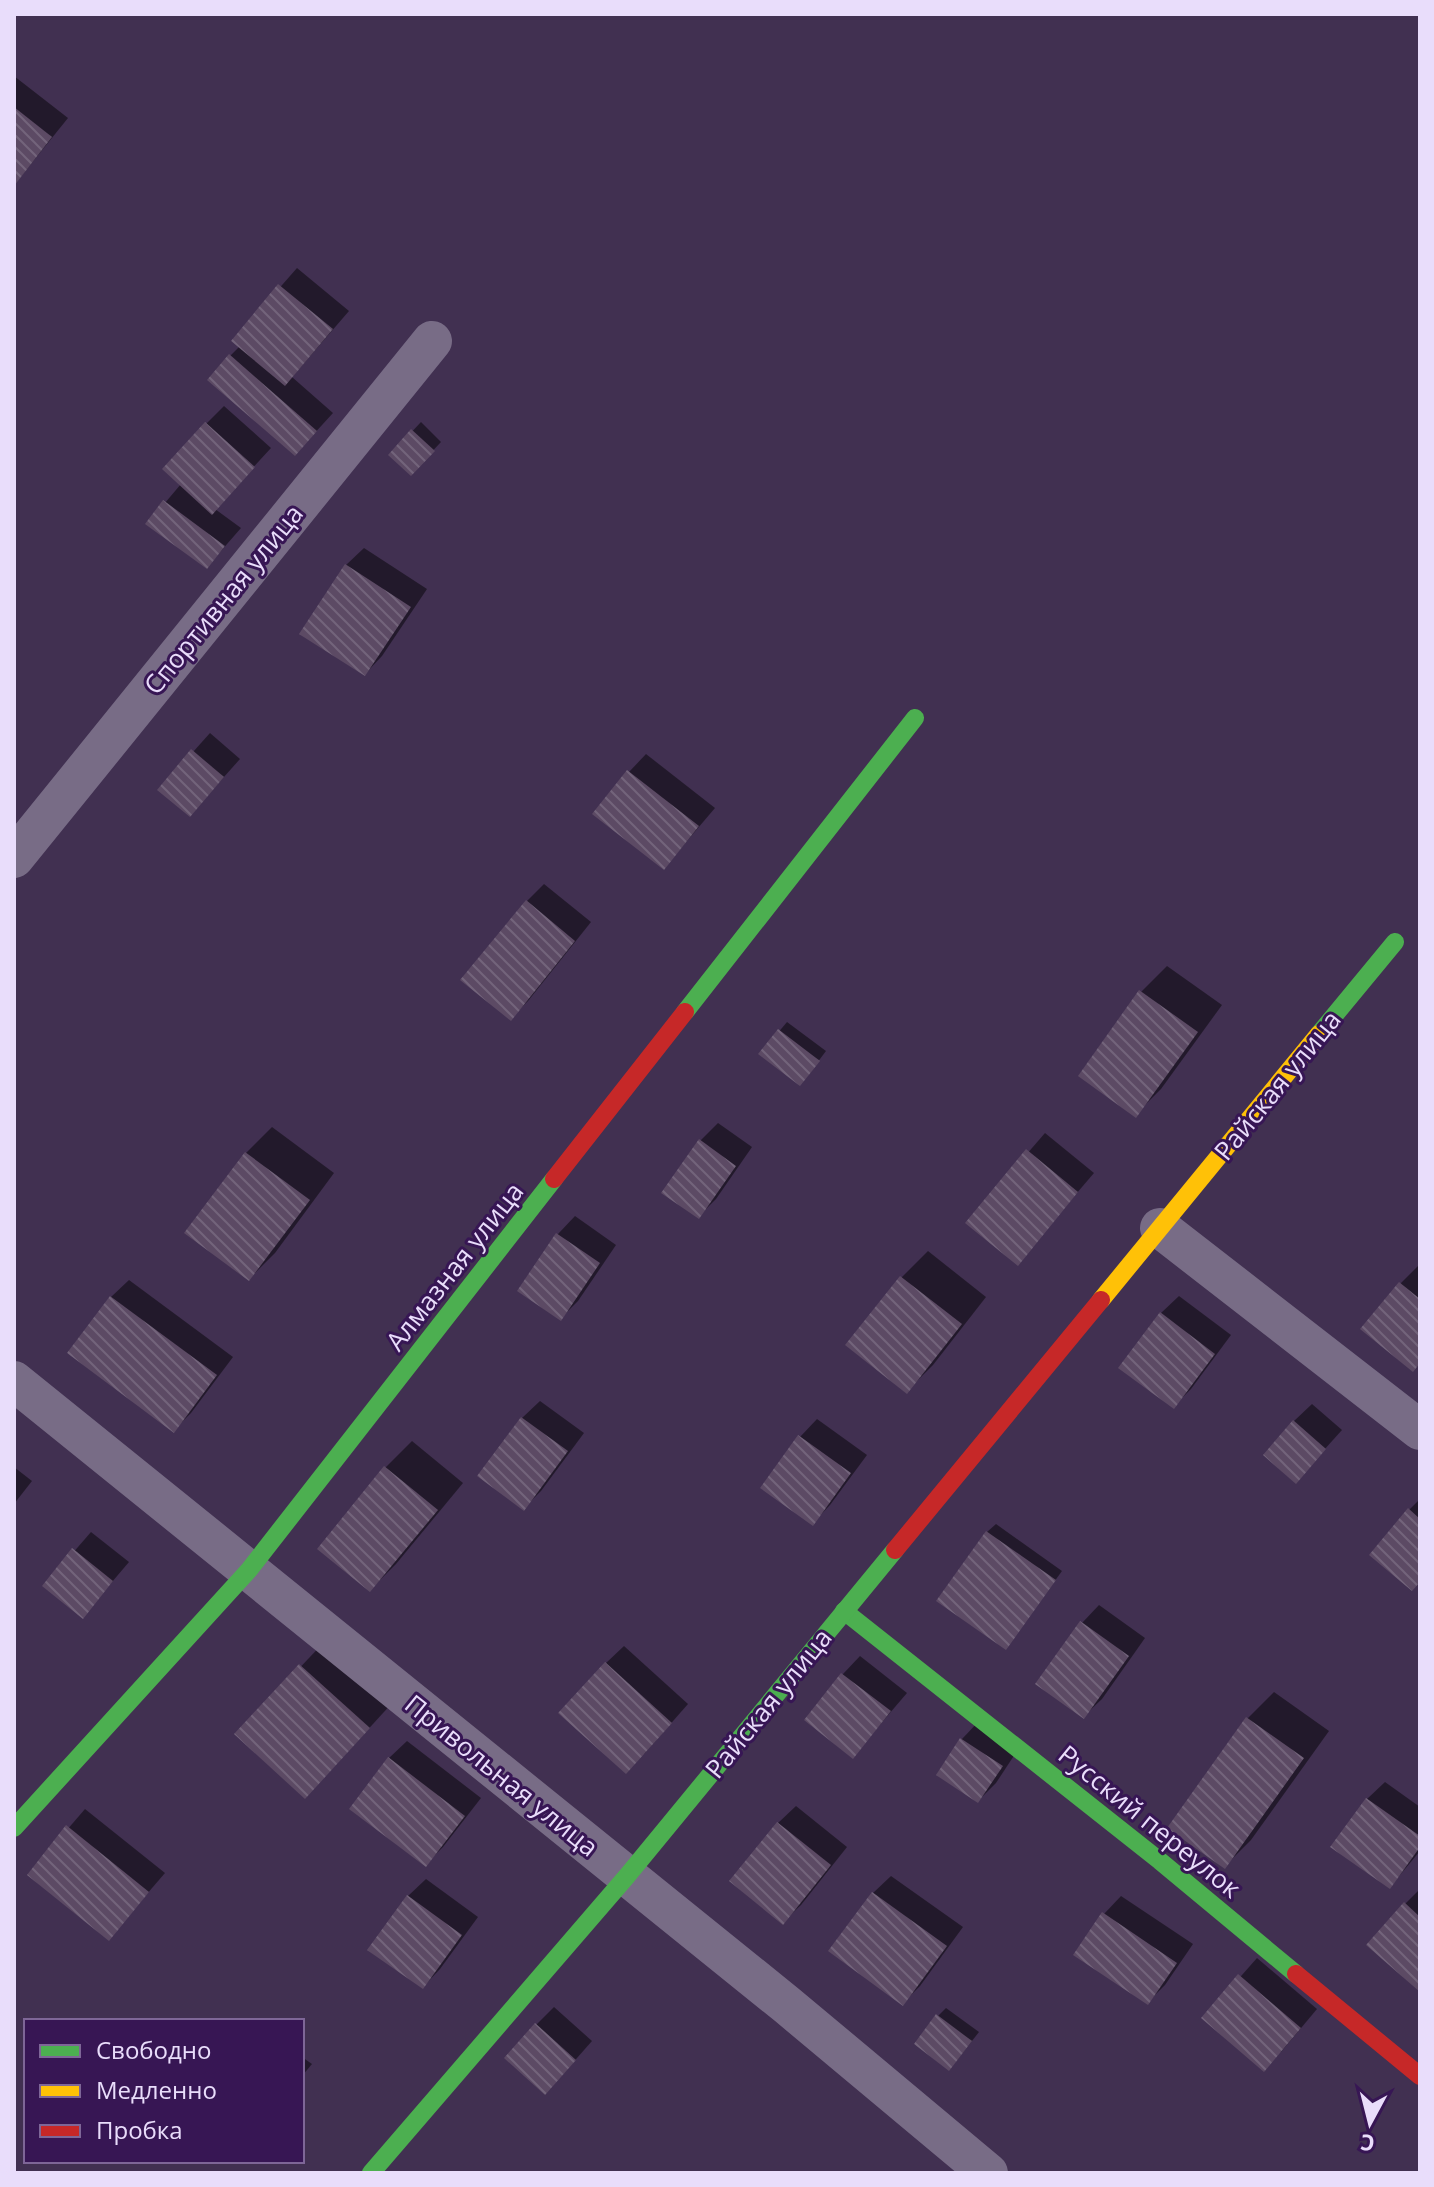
<svg xmlns="http://www.w3.org/2000/svg" width="1434" height="2187" viewBox="0 0 1434 2187" font-family="'Open Sans',sans-serif">
<style>
.shadow{fill:#0007}
.building{fill:url(#building-back-hatch)}
.lines{fill:none;stroke-linecap:round;stroke-linejoin:round}
.street{stroke:#786c86;stroke-width:40}
.fast{stroke:#4caf50;stroke-width:18}
.slow{stroke:#ffc107;stroke-width:18}
.jam{stroke:#c62828;stroke-width:18}
.labels{text-anchor:middle;dominant-baseline:central;stroke-width:6;stroke-linejoin:round;paint-order:stroke}
.street-label{font-size:26px;fill:#e9ddfb;stroke:#371654}
</style>
<defs>
<pattern id="building-back-hatch" width="6" height="6" patternUnits="userSpaceOnUse" patternTransform="scale(2)"><rect width="6" height="6" fill="#5c4a64"/><path d="M-1 5l2 2M0 0l6 6M5-1l2 2" fill="none" stroke="#73647b"/></pattern>
</defs>
<rect width="100%" height="100%" fill="#413051"/>
<g class="shadow">
<polygon points="14,76 68,118 14,185"/>
<polygon points="297,268 349,311 292,377 333,413 312,436 230,356 240,346 233,341"/>
<polygon points="224,406 271,448 215,509 241,528 207,567 148,523 181,484 206,424"/>
<polygon points="421,422 441,442 411,474 391,454"/>
<polygon points="364,548 427,589 382,656 365,674 346,565"/>
<polygon points="210,733 240,759 190,815 159,790"/>
<polygon points="646,754 715,808 664,868 629,772"/>
<polygon points="544,884 591,922 528,1001 511,1018 527,901"/>
<polygon points="1167,966 1222,1005 1161,1089 1135,1115 1141,992"/>
<polygon points="787,1022 826,1051 808,1075 761,1053"/>
<polygon points="718,1123 752,1147 716,1199 699,1216 700,1141"/>
<polygon points="272,1127 334,1173 275,1253 249,1279 246,1153"/>
<polygon points="1045,1133 1094,1173 1017,1263 968,1222"/>
<polygon points="575,1216 616,1245 578,1301 561,1318 520,1290 558,1234"/>
<polygon points="928,1251 986,1297 933,1365 907,1391 902,1277"/>
<polygon points="1418,1266 1420,1268 1420,1362 1400,1284"/>
<polygon points="129,1280 233,1357 191,1413 174,1430 111,1297"/>
<polygon points="1179,1296 1231,1335 1191,1389 1173,1407 1161,1313"/>
<polygon points="540,1401 584,1433 541,1491 524,1508 522,1418"/>
<polygon points="1312,1404 1342,1430 1296,1481 1294,1421"/>
<polygon points="817,1419 867,1455 830,1505 813,1523 800,1437"/>
<polygon points="412,1441 463,1483 396,1564 370,1590 320,1548 386,1467"/>
<polygon points="14,1467 32,1481 14,1504"/>
<polygon points="1420,1499 1420,1581 1409,1510"/>
<polygon points="996,1524 1062,1571 1006,1648 987,1532"/>
<polygon points="91,1532 129,1562 83,1616 45,1585"/>
<polygon points="1099,1605 1145,1638 1102,1699 1084,1716 1082,1623"/>
<polygon points="327,1639 394,1701 331,1770 237,1734"/>
<polygon points="624,1646 688,1704 644,1754 606,1663"/>
<polygon points="860,1656 907,1693 853,1756 806,1720 843,1674"/>
<polygon points="1274,1692 1329,1731 1251,1840 1225,1866 1170,1827 1248,1718"/>
<polygon points="979,1721 1019,1748 996,1783 978,1801 938,1775 962,1739"/>
<polygon points="407,1741 481,1798 443,1847 425,1865 389,1758"/>
<polygon points="1385,1782 1420,1807 1420,1851 1390,1887 1367,1799"/>
<polygon points="796,1806 847,1847 801,1905 783,1922 778,1823"/>
<polygon points="85,1809 165,1873 109,1938 29,1874"/>
<polygon points="891,1876 963,1927 920,1986 903,2003 873,1893"/>
<polygon points="426,1879 478,1917 440,1969 423,1987 408,1896"/>
<polygon points="1420,1889 1420,1990 1405,1904"/>
<polygon points="1121,1896 1193,1944 1165,1985 1148,2002 1104,1914"/>
<polygon points="1257,1958 1317,2009 1281,2052 1204,2018"/>
<polygon points="554,2007 592,2041 562,2075 536,2025"/>
<polygon points="946,2008 979,2032 957,2060 938,2016"/>
<polygon points="302,2057 312,2064 302,2076"/>
</g>
<g class="building">
<polygon points="14,107 52,137 14,186"/>
<polygon points="278,284 333,329 285,386 231,341"/>
<polygon points="229,354 317,431 295,456 207,380"/>
<polygon points="205,422 255,467 212,515 162,469"/>
<polygon points="411,429 435,451 411,476 388,455"/>
<polygon points="163,500 225,546 207,569 145,524"/>
<polygon points="345,564 411,607 365,676 299,634"/>
<polygon points="191,749 224,777 190,817 157,790"/>
<polygon points="627,770 699,826 664,870 592,814"/>
<polygon points="526,900 575,941 511,1021 460,980"/>
<polygon points="1139,990 1198,1032 1136,1118 1078,1076"/>
<polygon points="778,1029 820,1061 800,1086 758,1054"/>
<polygon points="699,1139 736,1166 699,1219 661,1193"/>
<polygon points="1026,1149 1078,1192 1018,1266 965,1223"/>
<polygon points="245,1152 310,1200 249,1281 184,1233"/>
<polygon points="556,1233 600,1263 561,1321 517,1291"/>
<polygon points="900,1276 962,1324 907,1394 845,1345"/>
<polygon points="1399,1282 1420,1299 1420,1363 1413,1372 1360,1329"/>
<polygon points="110,1296 217,1375 174,1433 67,1353"/>
<polygon points="1160,1312 1215,1354 1174,1409 1118,1368"/>
<polygon points="521,1417 568,1451 524,1511 477,1476"/>
<polygon points="1293,1420 1326,1449 1296,1484 1263,1455"/>
<polygon points="798,1435 851,1473 813,1526 760,1488"/>
<polygon points="384,1466 438,1510 370,1592 317,1549"/>
<polygon points="1408,1508 1420,1519 1420,1582 1412,1591 1369,1555"/>
<polygon points="986,1531 1056,1580 1006,1650 936,1601"/>
<polygon points="72,1548 113,1581 83,1619 42,1586"/>
<polygon points="1080,1621 1129,1656 1084,1719 1035,1684"/>
<polygon points="605,1662 672,1723 626,1774 558,1713"/>
<polygon points="299,1664 370,1728 305,1799 234,1734"/>
<polygon points="841,1673 891,1711 853,1759 804,1720"/>
<polygon points="1246,1717 1304,1758 1225,1869 1167,1828"/>
<polygon points="960,1738 1003,1766 978,1803 936,1775"/>
<polygon points="388,1757 465,1816 426,1867 349,1809"/>
<polygon points="1366,1798 1420,1836 1420,1847 1390,1889 1330,1847"/>
<polygon points="777,1822 831,1865 783,1925 729,1881"/>
<polygon points="66,1825 149,1892 109,1941 27,1875"/>
<polygon points="872,1892 947,1946 903,2006 828,1951"/>
<polygon points="407,1895 462,1935 423,1989 367,1950"/>
<polygon points="1404,1902 1420,1917 1420,1992 1366,1945"/>
<polygon points="1102,1912 1177,1963 1148,2005 1073,1955"/>
<polygon points="1238,1974 1301,2028 1264,2072 1201,2018"/>
<polygon points="936,2014 972,2041 949,2071 914,2044"/>
<polygon points="535,2023 576,2060 545,2095 504,2058"/>
</g>
<g class="lines">
<g class="street">
<polyline points="14,858 432,341"/>
<polyline points="1160,1228 1420,1430"/>
<polyline points="14,1381 787,2005 988,2173"/>
</g>
<g class="fast">
<polyline points="685,1012 915,718"/>
<polyline points="1319,1034 1395,942"/>
<polyline points="844,1611 1160,1861 1296,1974"/>
<polyline points="14,1828 249,1570 554,1179"/>
<polyline points="371,2173 627,1876 895,1550"/>
</g>
<polyline class="slow" points="1101,1300 1319,1034"/>
<g class="jam">
<polyline points="554,1179 685,1012"/>
<polyline points="895,1550 1101,1300"/>
<polyline points="1296,1974 1420,2076"/>
</g>
</g>
<g class="labels">
<g class="street-label">
<text transform="translate(223 599) rotate(-51)">Спортивная улица</text>
<text transform="translate(1277 1085) rotate(-51)">Райская улица</text>
<text transform="translate(454 1266) rotate(-52)">Алмазная улица</text>
<text transform="translate(768 1703) rotate(-51)">Райская улица</text>
<text transform="translate(502 1775) rotate(39)">Привольная улица</text>
<text transform="translate(1150 1821) rotate(39)">Русский переулок</text>
</g>
</g>
<rect width="1434" height="2187" fill="none" stroke="#e9ddfb" stroke-width="32"/>
<rect x="24" y="2019" width="280" height="144" fill="#371654" stroke="#7e6697" stroke-width="2"/>
<rect x="40" y="2045" width="40" height="12" fill="#4caf50" stroke="#7e6697" stroke-width="2"/>
<text x="96" y="2059" font-size="24" fill="#e9ddfb">Свободно</text>
<rect x="40" y="2085" width="40" height="12" fill="#ffc107" stroke="#7e6697" stroke-width="2"/>
<text x="96" y="2099" font-size="24" fill="#e9ddfb">Медленно</text>
<rect x="40" y="2125" width="40" height="12" fill="#c62828" stroke="#7e6697" stroke-width="2"/>
<text x="96" y="2139" font-size="24" fill="#e9ddfb">Пробка</text>
<g transform="translate(1370 2123) rotate(187)" stroke="#371654" stroke-width="6" paint-order="stroke">
<path d="M0-6L14 30L0 20L-14 30Z" fill="#e9ddfb"/>
<text y="-12" font-size="22" font-weight="bold" text-anchor="middle" fill="#e9ddfb">С</text>
</g>
</svg>
